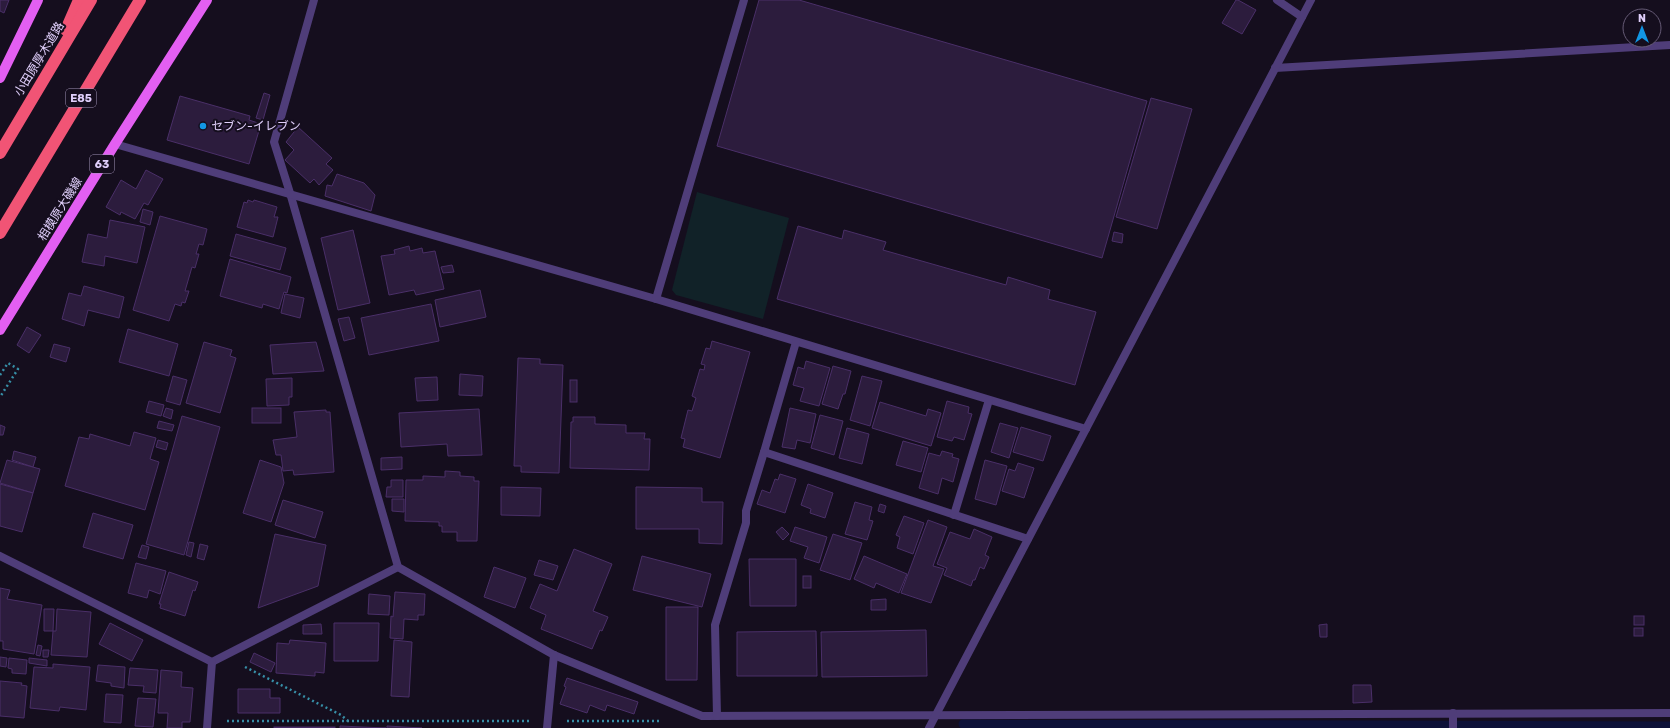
<svg xmlns="http://www.w3.org/2000/svg" width="1670" height="728" viewBox="0 0 1670 728" font-family="Rubik,'Noto Sans JP',sans-serif">
<style>
.green{fill:#112228}
.lines{fill:none;stroke-linecap:round;stroke-linejoin:round}
.stream{stroke:#0d1138;stroke-width:9}
.building{fill:#2c1c3d;stroke:#4a2f68}
.path{stroke:#378fa7;stroke-width:2.5;stroke-dasharray:2 3;stroke-linecap:butt}
.minor{stroke:#4f3d79;stroke-width:8}
.tertiary{stroke:#4f3d79;stroke-width:8}
.primary{stroke:#e35ff2;stroke-width:10}
.motorway{stroke:#f15475;stroke-width:12}
.poi-dot{fill:#1296e4;stroke:#150e1e;stroke-width:1.5}
.labels{text-anchor:middle;dominant-baseline:central;stroke-width:4;stroke-linejoin:round;paint-order:stroke}
.shield{fill:#150e1e;stroke:#a395b9;stroke-width:1}
.shield-label{font-size:11px;font-weight:bold;fill:#e0cffb}
.street-label{font-size:12px;fill:#e0cffb;stroke:#150e1e}
.poi-label{font-size:12px;fill:#e0cffb;stroke:#150e1e;text-anchor:start}
</style>
<rect width="100%" height="100%" fill="#150e1e"/>
<polygon class="green" points="697,192 789,218 763,319 676,295 672,290"/>
<g class="lines">
<polyline class="stream" points="963,724 1670,726"/>
</g>
<g class="building">
<polygon points="0,0 9,0 4,13 0,11"/>
<polygon points="759,0 799,0 1147,101 1102,258 717,146"/>
<polygon points="1236,0 1238,0 1256,10 1242,34 1222,23"/>
<polygon points="264,93 270,95 263,120 256,118"/>
<polygon points="180,96 250,116 249,120 261,124 249,164 167,140"/>
<polygon points="1151,98 1192,109 1157,229 1116,217"/>
<polygon points="298,127 332,158 326,164 333,170 319,185 314,179 310,183 285,160 294,150 286,142"/>
<polygon points="146,170 163,179 148,205 144,203 135,219 121,212 120,215 106,207 121,180 136,189"/>
<polygon points="337,174 364,183 375,195 371,211 325,196 327,185 332,186"/>
<polygon points="248,200 253,202 254,200 277,207 274,217 278,217 273,237 237,227 244,202 247,203"/>
<polygon points="143,209 153,212 150,225 140,222"/>
<polygon points="160,216 207,229 203,245 199,244 196,254 199,254 195,268 192,267 185,291 189,291 185,303 182,302 181,306 175,304 169,321 133,310"/>
<polygon points="110,220 145,227 137,263 105,256 104,266 82,262 88,234 107,238"/>
<polygon points="798,226 842,239 844,230 886,242 883,250 1006,285 1008,277 1050,290 1048,299 1096,312 1075,385 777,299"/>
<polygon points="353,230 370,303 338,310 321,238"/>
<polygon points="1114,232 1123,234 1122,243 1112,241"/>
<polygon points="236,234 286,248 280,270 230,256"/>
<polygon points="409,246 410,251 422,248 423,253 435,251 444,289 416,295 414,290 389,295 381,256 395,254 394,250"/>
<polygon points="230,259 291,277 287,293 284,292 279,309 263,304 262,308 220,296"/>
<polygon points="452,265 454,272 443,273 441,267"/>
<polygon points="84,286 124,297 119,318 88,310 84,326 62,319 69,293 81,296"/>
<polygon points="480,290 486,317 440,327 435,300"/>
<polygon points="285,294 304,298 300,318 281,313"/>
<polygon points="431,304 439,341 369,355 361,318"/>
<polygon points="349,317 355,338 344,341 338,319"/>
<polygon points="27,327 41,335 29,353 17,345"/>
<polygon points="128,329 178,344 169,376 119,362"/>
<polygon points="712,341 750,352 720,458 683,447 685,439 681,438 688,410 692,411 696,398 692,396 700,369 704,370 705,365 701,364 706,348 710,349"/>
<polygon points="204,342 232,350 230,356 236,358 220,413 186,403"/>
<polygon points="316,342 324,371 273,374 270,345"/>
<polygon points="54,344 70,348 66,362 50,357"/>
<polygon points="518,358 540,359 540,364 563,365 559,473 521,472 521,466 514,466"/>
<polygon points="806,361 830,368 819,406 800,401 804,388 793,385 798,367 804,369"/>
<polygon points="833,366 851,371 845,394 843,394 838,409 822,404"/>
<polygon points="460,374 483,376 482,396 459,395"/>
<polygon points="173,376 187,380 180,405 166,401"/>
<polygon points="862,376 882,381 870,426 850,420"/>
<polygon points="437,377 438,400 417,401 415,378"/>
<polygon points="292,378 292,397 289,397 289,405 267,406 266,379"/>
<rect x="570" y="380" width="7" height="22"/>
<polygon points="149,401 164,405 161,416 146,412"/>
<polygon points="947,401 969,407 968,413 972,414 964,440 954,437 952,441 937,437"/>
<polygon points="880,402 926,416 928,409 941,413 931,446 872,428"/>
<polygon points="166,408 173,410 171,419 163,416"/>
<rect x="252" y="408" width="29" height="15"/>
<polygon points="790,408 816,414 810,443 797,440 795,449 782,447"/>
<polygon points="479,409 482,455 448,456 447,444 401,447 399,413"/>
<polygon points="326,410 326,412 330,412 334,472 294,475 293,470 283,471 281,455 276,455 273,440 297,437 294,412"/>
<polygon points="820,415 843,421 834,455 811,448"/>
<polygon points="182,416 220,427 184,555 146,544"/>
<polygon points="573,417 595,417 595,424 626,425 626,433 645,433 644,439 650,439 649,470 570,468 571,422 573,422"/>
<polygon points="159,421 174,425 172,431 157,428"/>
<polygon points="1000,423 1018,428 1009,458 991,452"/>
<polygon points="0,425 5,427 3,435 0,435"/>
<polygon points="1021,427 1051,436 1043,461 1013,452"/>
<polygon points="847,428 869,434 862,464 839,458"/>
<polygon points="134,432 156,438 150,459 159,462 145,510 65,486 79,437 89,439 90,434 130,446"/>
<polygon points="158,440 168,443 166,450 156,447"/>
<polygon points="903,441 928,448 921,472 896,465"/>
<polygon points="14,451 36,457 33,467 12,460"/>
<polygon points="942,451 953,454 952,457 959,459 953,482 942,478 938,494 919,488 929,453 940,456"/>
<polygon points="402,457 402,469 381,470 381,458"/>
<polygon points="7,460 40,469 33,493 0,483"/>
<polygon points="260,460 281,467 284,483 271,522 243,513"/>
<polygon points="985,460 1007,466 996,505 975,499"/>
<polygon points="1018,463 1034,468 1024,498 1002,491 1009,469 1015,471"/>
<polygon points="445,471 460,472 460,476 474,477 474,481 479,481 477,541 457,541 457,532 442,532 442,526 439,526 439,522 405,521 406,480 423,480 423,476 445,477"/>
<polygon points="780,474 796,479 785,513 757,504 762,490 770,493 775,479 778,480"/>
<polygon points="391,480 403,480 403,497 386,497 387,487 391,487"/>
<polygon points="0,484 33,493 22,532 0,526"/>
<polygon points="808,484 833,493 825,518 810,513 811,509 801,505"/>
<polygon points="501,487 541,488 540,516 501,515"/>
<polygon points="636,487 702,488 702,502 723,502 722,544 699,543 699,529 636,529"/>
<polygon points="392,499 404,499 404,512 392,511"/>
<polygon points="283,500 323,512 315,538 275,525"/>
<polygon points="855,502 872,507 869,520 873,521 867,540 845,534"/>
<polygon points="880,504 886,506 884,513 878,511"/>
<polygon points="93,513 133,525 123,559 83,547"/>
<polygon points="904,516 924,523 913,554 897,548 900,537 896,535"/>
<polygon points="928,520 947,527 933,566 944,569 931,603 901,593"/>
<polygon points="782,527 789,534 783,540 776,532"/>
<polygon points="795,527 827,537 819,563 804,558 808,547 790,541"/>
<polygon points="974,529 992,537 985,555 989,557 984,569 980,567 975,580 973,580 971,586 944,575 947,568 937,564 950,532 970,539"/>
<polygon points="275,534 326,545 318,586 258,608"/>
<polygon points="833,534 862,543 850,580 820,570"/>
<polygon points="189,542 194,543 191,557 186,555"/>
<polygon points="200,544 208,546 204,560 197,558"/>
<polygon points="142,545 149,547 146,559 138,557"/>
<polygon points="574,549 612,564 593,611 608,617 602,631 600,630 592,649 541,629 546,615 530,608 540,584 557,591"/>
<polygon points="642,556 711,574 702,607 633,590"/>
<polygon points="864,556 907,574 899,593 876,583 874,588 854,579"/>
<polygon points="749,559 796,559 796,606 750,606"/>
<polygon points="539,560 558,566 553,580 534,575"/>
<polygon points="136,563 166,571 160,594 149,590 147,598 128,593"/>
<polygon points="494,567 526,578 515,608 484,597"/>
<polygon points="169,572 198,582 195,591 193,590 185,616 160,608 161,604 159,604"/>
<rect x="803" y="576" width="8" height="12"/>
<polygon points="0,588 10,590 7,599 42,605 34,654 3,649 3,641 0,641"/>
<polygon points="395,592 425,594 424,615 418,615 418,620 404,619 403,639 390,638 391,616 393,617"/>
<polygon points="369,594 390,596 389,615 368,614"/>
<polygon points="886,599 886,610 871,610 871,600"/>
<polygon points="666,607 698,607 697,680 666,680"/>
<polygon points="44,609 54,609 53,631 44,631"/>
<polygon points="57,609 91,612 87,657 51,655 53,631 56,631"/>
<rect x="1634" y="616" width="10" height="9"/>
<polygon points="110,623 143,640 132,661 99,644"/>
<polygon points="334,623 379,623 378,661 334,661"/>
<polygon points="321,624 322,634 303,634 303,625"/>
<polygon points="1327,624 1327,637 1320,637 1319,625"/>
<rect x="1634" y="628" width="9" height="8"/>
<polygon points="926,630 927,676 822,677 821,632"/>
<polygon points="816,631 817,676 737,676 737,632"/>
<polygon points="290,640 326,643 324,673 315,672 315,676 276,673 277,643 289,644"/>
<polygon points="394,640 412,642 409,697 391,696"/>
<polygon points="38,645 42,646 40,656 36,655"/>
<polygon points="43,650 49,650 48,657 43,657"/>
<polygon points="254,653 275,663 271,672 250,662"/>
<polygon points="0,657 7,658 6,667 0,666"/>
<polygon points="9,658 27,660 26,674 12,673 12,669 8,668"/>
<polygon points="29,658 47,660 47,666 29,663"/>
<polygon points="53,664 90,667 86,710 60,707 59,711 30,708 34,667 53,668"/>
<polygon points="98,665 125,667 124,688 111,686 111,683 96,681"/>
<polygon points="130,668 158,670 156,693 143,692 144,686 128,685"/>
<polygon points="161,670 182,672 181,687 193,688 190,722 182,722 182,728 167,728 168,713 158,713"/>
<polygon points="567,678 638,702 634,714 607,705 605,711 590,705 587,713 560,704 566,687 564,686"/>
<polygon points="0,681 22,683 21,685 27,686 24,718 0,716"/>
<polygon points="1353,685 1371,685 1372,702 1353,703"/>
<polygon points="238,689 270,689 270,698 280,698 280,713 238,713"/>
<polygon points="106,694 123,695 121,723 104,722"/>
<polygon points="138,698 156,699 153,727 135,726"/>
<polygon points="340,726 386,728 340,728"/>
<polygon points="387,726 422,728 387,728"/>
<rect x="274" y="727" width="61" height="1"/>
</g>
<g class="lines">
<g class="path">
<polyline points="0,375 8,363 18,369 0,397"/>
<polyline points="245,667 341,715 348,721"/>
<polyline points="227,721 530,721"/>
<polyline points="567,721 660,721"/>
</g>
<g class="minor">
<polyline points="314,0 274,142 290,193 398,567 554,655 702,716 1670,713"/>
<polyline points="1277,0 1302,17"/>
<polyline points="1275,68 1670,45"/>
<polyline points="115,144 656,299 1086,429"/>
<polyline points="656,299 744,0"/>
<polyline points="796,342 764,452 1028,539"/>
<polyline points="954,515 989,400"/>
<polyline points="0,556 212,662"/>
<polyline points="212,662 398,567"/>
<polyline points="1453,713 1453,728"/>
<polyline points="717,716 715,625 746,523 746,511 764,452"/>
<polyline points="207,728 212,662"/>
<polyline points="547,728 554,655"/>
</g>
<polyline class="tertiary" points="929,728 1311,0"/>
<g class="primary">
<polyline points="0,78 38,0"/>
<polyline points="0,330 115,144 207,0"/>
</g>
<g class="motorway">
<polyline points="66,30 79,0"/>
<polyline points="0,153 91,0"/>
<polyline points="0,233 140,0"/>
</g>
</g>
<circle class="poi-dot" cx="203" cy="126" r="4"/>
<g class="labels">
<g class="shield">
<rect x="66" y="89" width="30" height="18" rx="3"/>
<rect x="90" y="155" width="24" height="18" rx="3"/>
</g>
<g class="shield-label">
<text x="81" y="98">E85</text>
<text x="102" y="164">63</text>
</g>
<g class="street-label">
<text transform="translate(39 59) rotate(-59)">小田原厚木道路</text>
<text transform="translate(60 209) rotate(-58)">相模原大磯線</text>
</g>
<g class="poi-label">
<text x="211" y="126">セブン-イレブン</text>
</g>
</g>
<g transform="translate(1642 28)"><circle r="19" fill="#150e1e" stroke="#665b76"/>
<path d="M0-3L7 15L0 10L-7 15Z" fill="#1296e4"/>
<text y="-6" font-size="11" font-weight="bold" text-anchor="middle" fill="#e0cffb">N</text>
</g>
</svg>
